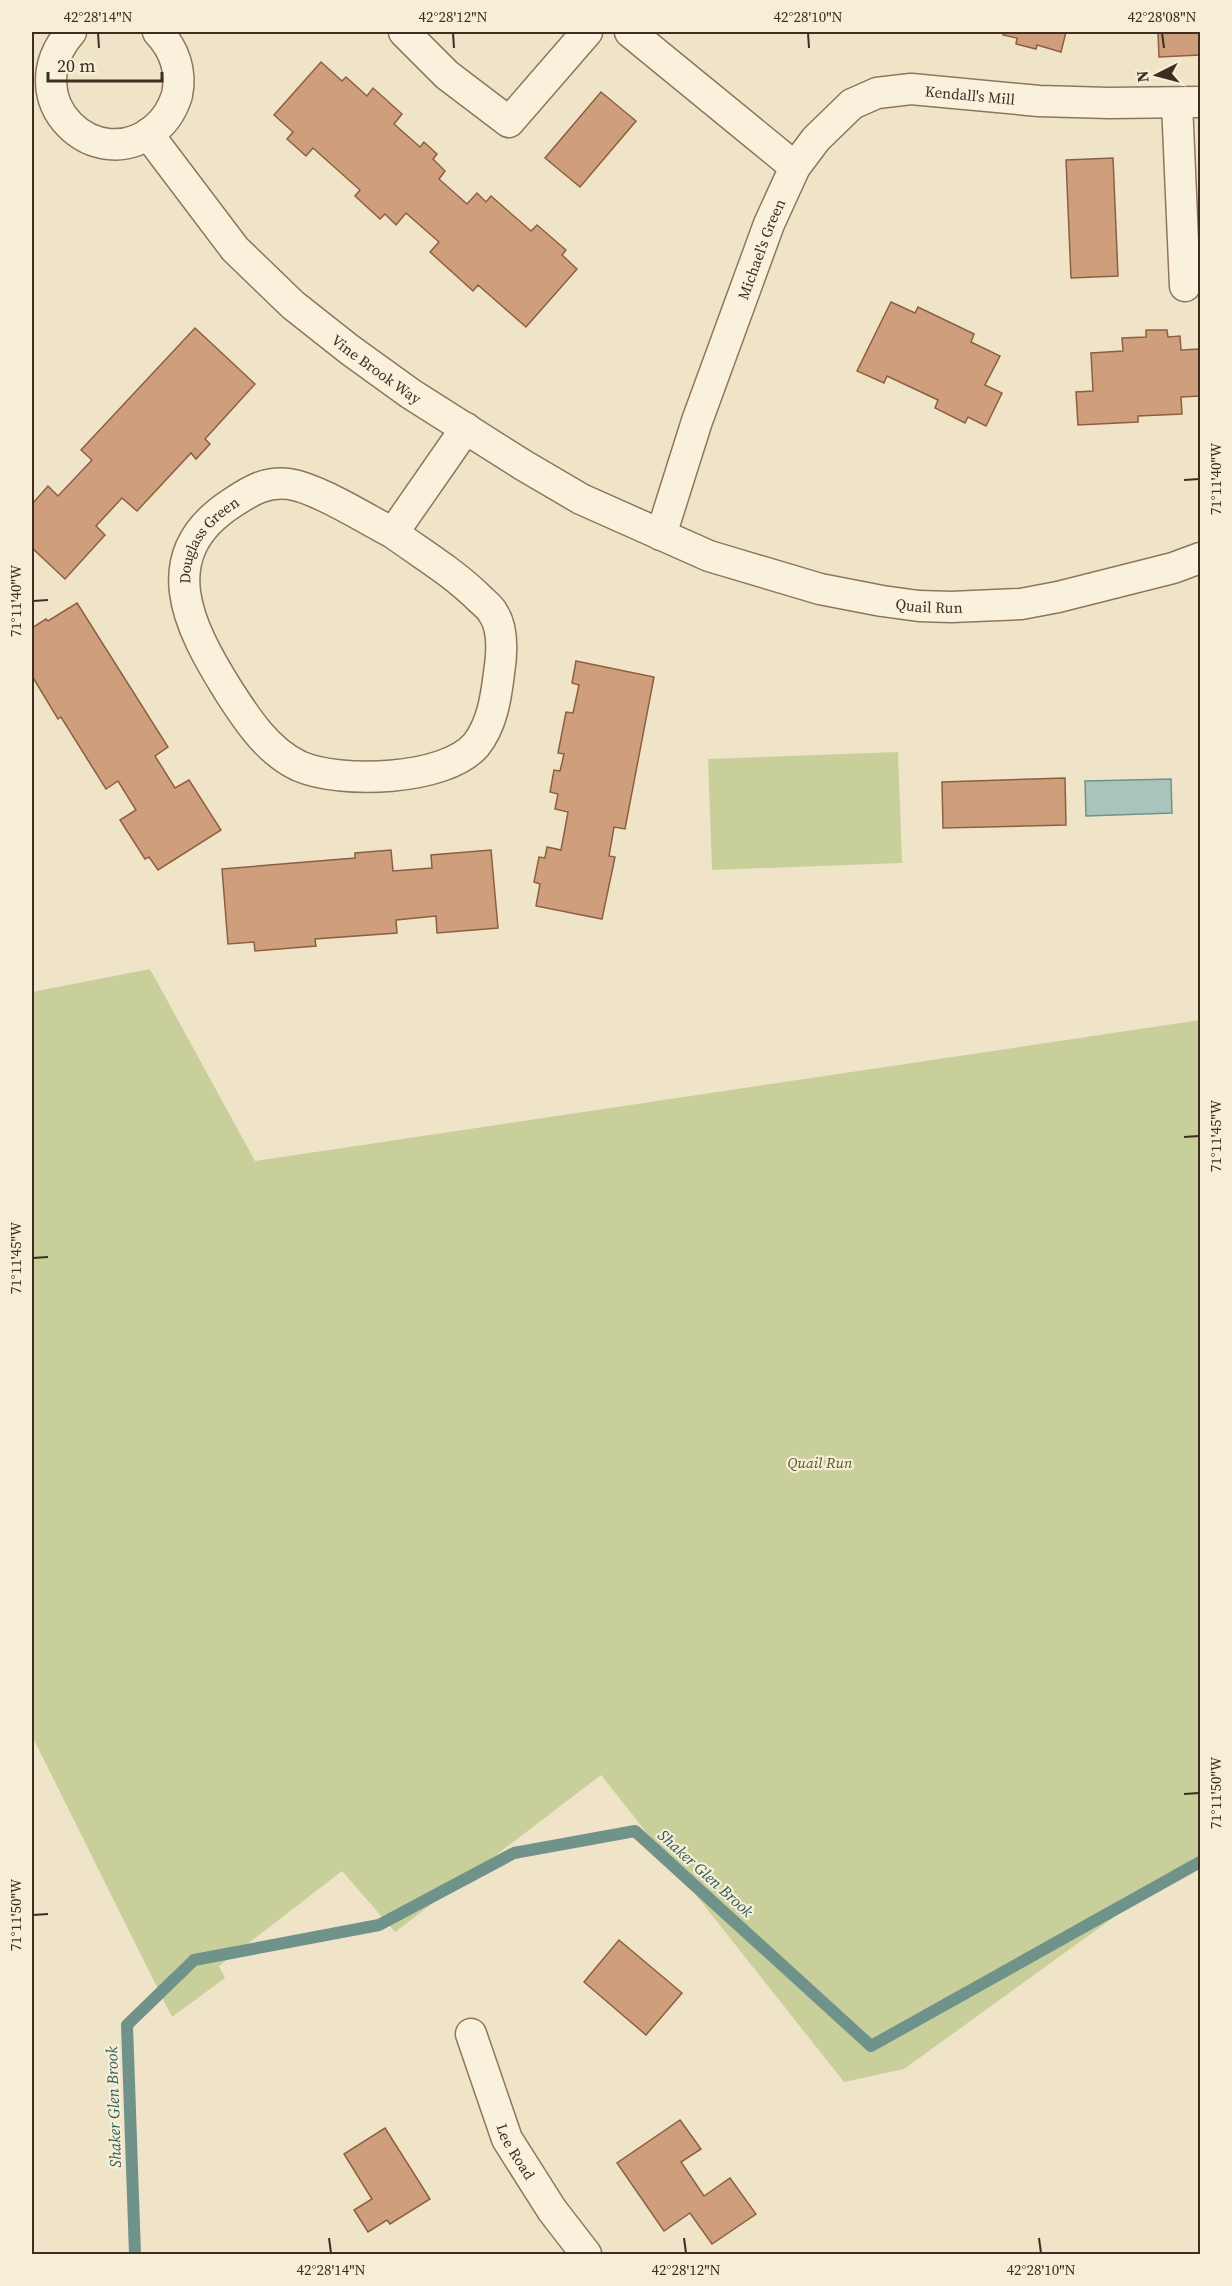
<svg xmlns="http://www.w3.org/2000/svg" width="1232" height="2286" viewBox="0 0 1232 2286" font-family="'Source Serif 4',serif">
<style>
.green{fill:#c9cf9b}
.water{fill:#a9c4bc;stroke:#6f938a;stroke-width:1.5}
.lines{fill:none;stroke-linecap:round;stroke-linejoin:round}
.stream{stroke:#6f938a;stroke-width:12}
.building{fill:#cf9f7d;stroke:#8d5f41;stroke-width:1.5}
.street-casing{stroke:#8d765c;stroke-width:33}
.street{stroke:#faf1dc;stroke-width:30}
.ticks{fill:none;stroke:#3d2e20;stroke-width:2}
.labels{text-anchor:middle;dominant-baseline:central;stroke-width:4.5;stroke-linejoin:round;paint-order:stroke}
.street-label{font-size:15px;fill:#3d2e20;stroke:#f7eed8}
.park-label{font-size:15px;font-style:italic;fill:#4d5a26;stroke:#f7eed8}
.water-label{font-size:16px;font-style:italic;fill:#2f5d5a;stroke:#f7eed8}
.neatline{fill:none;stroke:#3d2e20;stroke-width:2}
.ticks-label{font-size:15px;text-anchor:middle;fill:#3d2e20}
</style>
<rect width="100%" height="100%" fill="#f0e4c8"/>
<g class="green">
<polygon points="898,752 902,863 712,870 708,759"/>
<polygon points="150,969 255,1161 1200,1020 1200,1855 904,2069 844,2082 601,1775 395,1932 342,1871 219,1966 225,1978 172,2017 32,1736 32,992"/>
</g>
<polygon class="water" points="1171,779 1172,813 1086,816 1085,781"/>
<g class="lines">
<polyline class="stream" points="135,2254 127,2025 194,1960 379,1925 514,1853 635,1831 871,2046 1200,1862"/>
</g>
<g class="building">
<polygon points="1004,32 1066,32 1061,52 1037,45 1036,49 1016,44 1017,38 1003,35"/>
<polygon points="1158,32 1200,32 1200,55 1159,57"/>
<polygon points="321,62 342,81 346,77 367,96 373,88 402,114 394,124 420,147 424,142 437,154 433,159 445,171 439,179 467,204 477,193 486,202 491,196 531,231 537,225 566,250 562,255 577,269 526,327 478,285 473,291 430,252 439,242 406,213 396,225 385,214 380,219 355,196 360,190 313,148 306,156 287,139 293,132 274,115"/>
<polygon points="601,92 636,121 580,187 545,158"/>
<polygon points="1113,158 1118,276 1071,278 1066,160"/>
<polygon points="891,302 915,313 918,307 974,334 971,342 1000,356 985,385 1002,393 986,426 968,417 965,423 935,408 938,400 887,376 884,383 857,371"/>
<polygon points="195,328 255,384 205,439 210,444 196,459 191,453 137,511 122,498 96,526 105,535 65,579 32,548 32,504 48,486 58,496 92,460 81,450"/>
<polygon points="1146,330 1167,330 1168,337 1180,336 1181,350 1200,349 1200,396 1181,397 1182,414 1138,416 1138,422 1078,425 1076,392 1093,391 1091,353 1123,351 1122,338 1146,337"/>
<polygon points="77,603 168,747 155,756 175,788 189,780 221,830 158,870 149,857 145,859 120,820 136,810 118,781 106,789 61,717 58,719 32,676 32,628 46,619 48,621"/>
<polygon points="576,661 654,677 625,829 614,827 609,856 615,857 602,919 536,906 540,884 534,882 539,857 545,858 547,847 561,850 568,812 555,809 558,794 550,792 554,770 560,771 564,754 558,753 566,712 573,713 579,685 572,683"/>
<polygon points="1065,778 1066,825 943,828 942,782"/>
<polygon points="391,850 393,871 432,868 431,855 491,850 498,928 437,933 436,916 396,920 397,933 315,939 316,946 255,951 254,942 228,944 222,869 355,858 355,853"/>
<polygon points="619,1940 682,1993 646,2035 584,1982"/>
<polygon points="680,2120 701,2149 681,2162 704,2196 730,2178 756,2214 712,2244 690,2213 664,2231 617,2163"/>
<polygon points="385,2128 430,2199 390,2224 387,2220 368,2232 354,2210 372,2199 344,2154"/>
</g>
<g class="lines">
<defs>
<g id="street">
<path d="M71,32C12,100 97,178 155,129C166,120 173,108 177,95C182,71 174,49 158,32"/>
<polyline points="404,32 447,75 509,122 587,32"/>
<polyline points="630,32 795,167"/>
<polyline points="1177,103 1185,286"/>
<path id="s1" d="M148,134L235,249L293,305L350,350L411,394L523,465L581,499L709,556L820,589L882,601L919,606L951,607L1021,604L1058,597L1173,568L1200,558"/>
<path id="s2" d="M393,533C422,554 454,573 480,599C484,603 490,607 493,613C504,629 502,654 499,673C496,698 492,725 476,745C445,781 340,784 299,766C267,751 246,718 228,690C188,626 152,555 232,503C250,491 266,481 289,484C317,488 366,519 393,533L466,428"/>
<path id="s3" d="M661,535L697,421L769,224L795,167L816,139L852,104L877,93L911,89L1039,101L1109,103L1200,102"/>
<path id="s4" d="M471,2034L507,2139L552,2210L586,2254"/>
</g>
</defs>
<use href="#street" class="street-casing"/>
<use href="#street" class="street"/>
</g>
<path class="ticks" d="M98,33L99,48M453,33L454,48M808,33L809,48M1162,33L1164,48M1184,480L1199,479M33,601L48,600M1184,1137L1199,1136M33,1258L48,1257M1184,1794L1199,1793M33,1915L48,1914M329,2238L331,2253M684,2238L686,2253M1039,2238L1041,2253"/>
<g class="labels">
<g class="street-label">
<text stroke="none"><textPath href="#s3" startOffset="598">Kendall's Mill</textPath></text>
<text stroke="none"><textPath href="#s3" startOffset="303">Michael's Green</textPath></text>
<text stroke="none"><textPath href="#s1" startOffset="330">Vine Brook Way</textPath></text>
<text stroke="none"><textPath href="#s2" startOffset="726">Douglass Green</textPath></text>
<text stroke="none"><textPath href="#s1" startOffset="939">Quail Run</textPath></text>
<text stroke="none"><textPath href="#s4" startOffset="126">Lee Road</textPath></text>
</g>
<g class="park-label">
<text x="820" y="1462">Quail Run</text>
</g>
<g class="water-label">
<text transform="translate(706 1873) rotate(42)">Shaker Glen Brook</text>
<text transform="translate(113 2107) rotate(-92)">Shaker Glen Brook</text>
</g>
</g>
<rect width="1232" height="2286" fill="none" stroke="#f7eed8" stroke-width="66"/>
<g transform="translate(1157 75) rotate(264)" stroke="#f7eed8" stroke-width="4.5" paint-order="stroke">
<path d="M0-4.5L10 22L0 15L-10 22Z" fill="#3d2e20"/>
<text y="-9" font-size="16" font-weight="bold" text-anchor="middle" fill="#3d2e20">N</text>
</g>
<path d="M48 72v9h114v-9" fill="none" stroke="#3d2e20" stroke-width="3"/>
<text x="57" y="72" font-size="18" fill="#3d2e20" stroke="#f7eed8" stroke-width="4.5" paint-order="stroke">20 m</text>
<rect x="33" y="33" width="1166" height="2220" class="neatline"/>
<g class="ticks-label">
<text x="98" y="22">42°28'14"N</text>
<text x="453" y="22">42°28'12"N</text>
<text x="808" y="22">42°28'10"N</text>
<text x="1162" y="22">42°28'08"N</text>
<text transform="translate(1216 479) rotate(-90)" y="5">71°11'40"W</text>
<text transform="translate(16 601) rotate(-90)" y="5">71°11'40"W</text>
<text transform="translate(1216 1136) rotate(-90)" y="5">71°11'45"W</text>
<text transform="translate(16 1258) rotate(-90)" y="5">71°11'45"W</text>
<text transform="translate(1216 1793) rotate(-90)" y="5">71°11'50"W</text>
<text transform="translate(16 1915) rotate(-90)" y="5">71°11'50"W</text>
<text x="331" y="2275">42°28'14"N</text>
<text x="686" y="2275">42°28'12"N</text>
<text x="1041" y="2275">42°28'10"N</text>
</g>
</svg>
